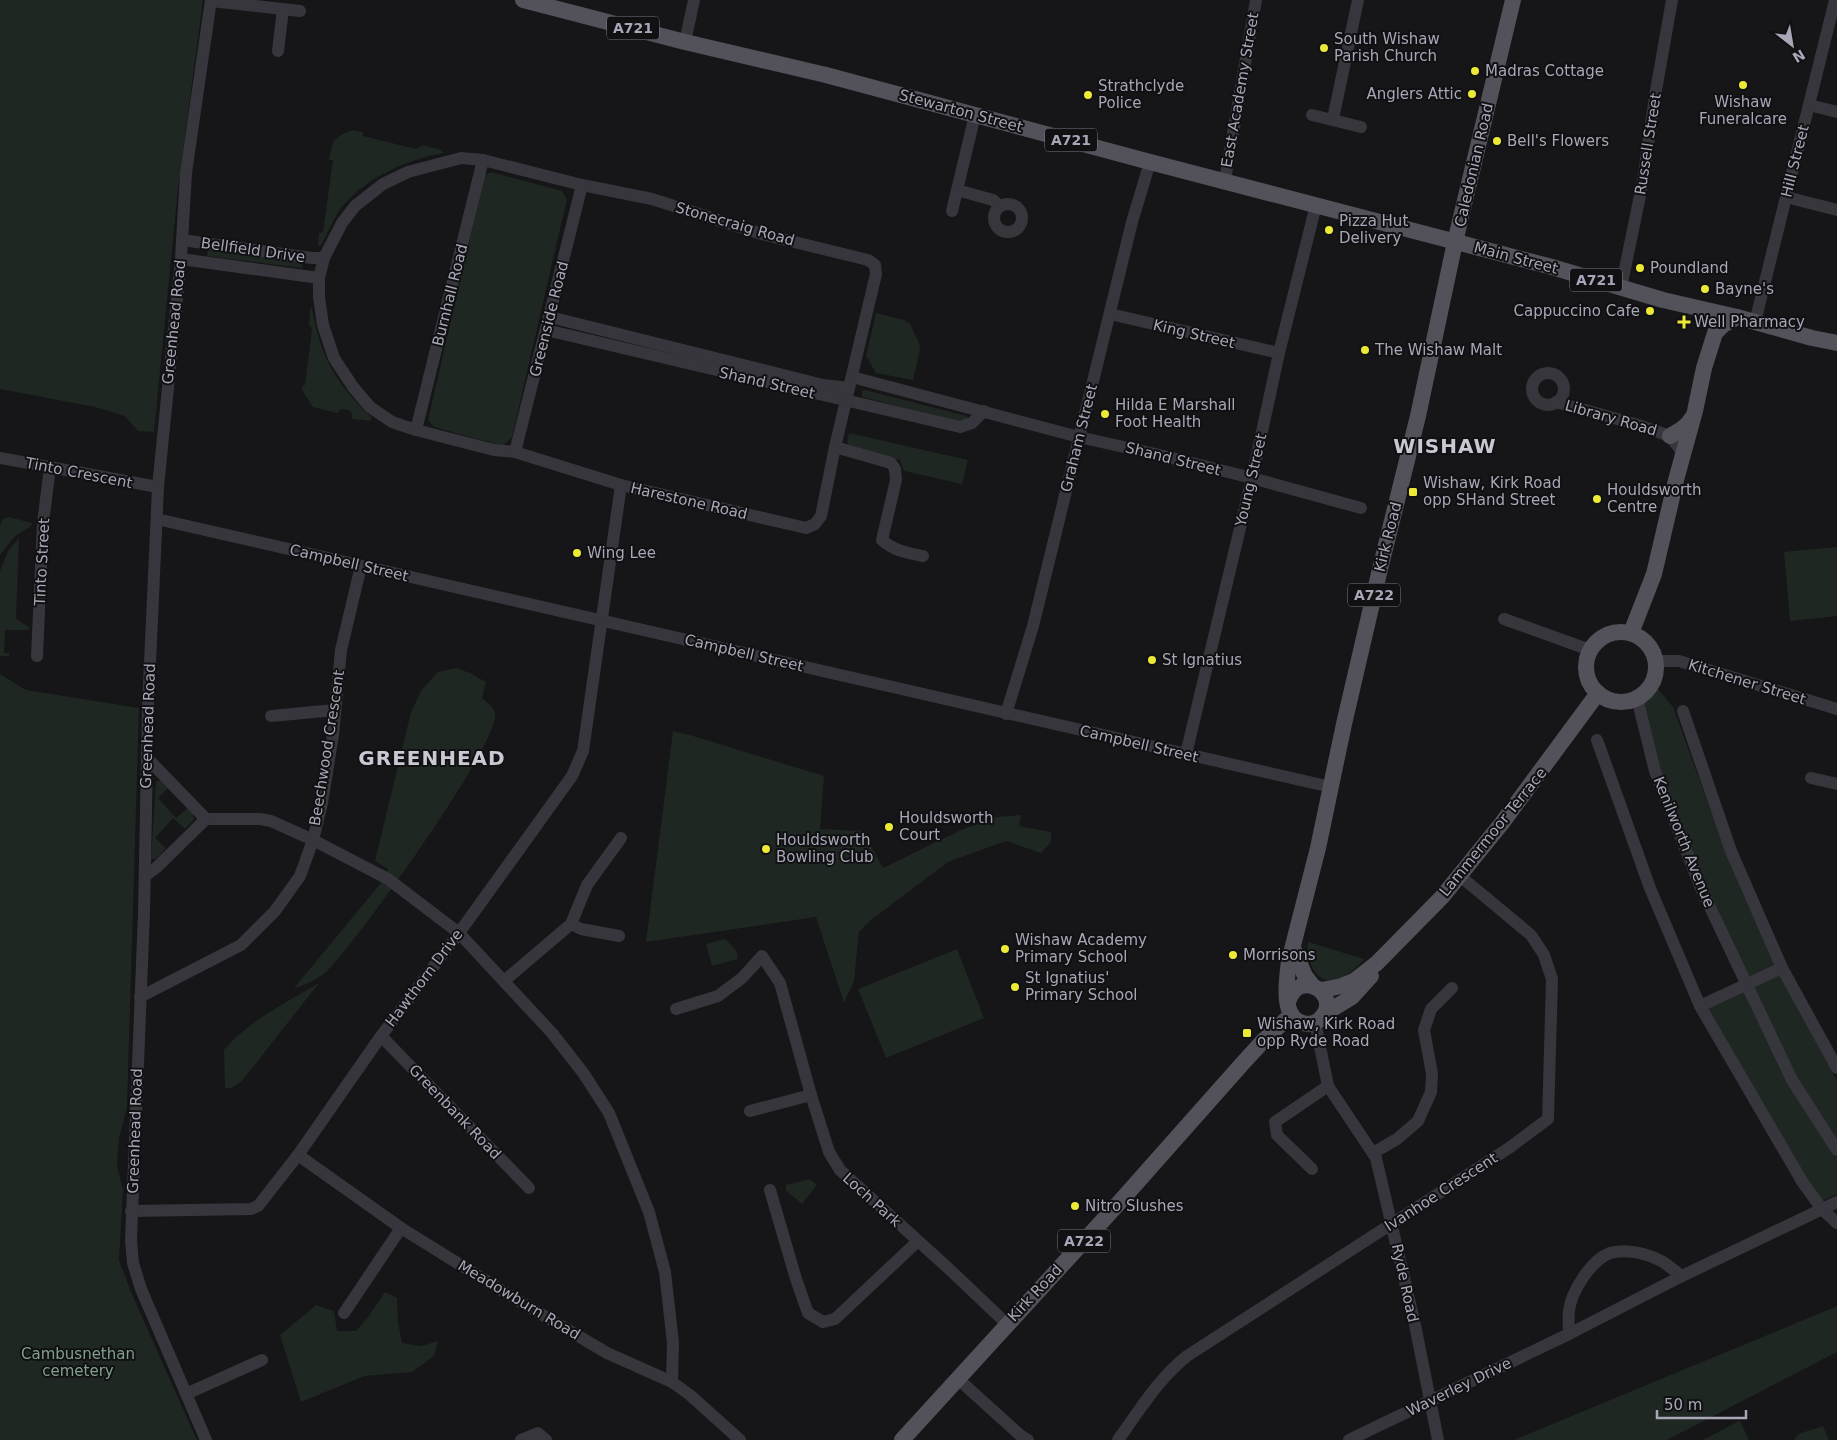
<svg xmlns="http://www.w3.org/2000/svg" width="1837" height="1440" viewBox="0 0 1837 1440" font-family="'DejaVu Sans',sans-serif">
<style>
.green{fill:#1f2722}
.lines{fill:none;stroke-linecap:round;stroke-linejoin:round}
.minor{stroke:#37363c;stroke-width:12}
.major{stroke:#53525b;stroke-width:16}
.poi-dot{fill:#ece937;stroke:#111012;stroke-width:2}
.labels{text-anchor:middle;dominant-baseline:central;stroke-width:4;stroke-linejoin:round;paint-order:stroke}
.shield{fill:#111012;stroke:#7a7a86;stroke-width:1}
.shield-label{font-size:14px;font-weight:bold;fill:#a7a7b7}
.poi-label{font-size:15px;fill:#a7a7b7;stroke:#111012;text-anchor:start}
.street-label{font-size:15px;fill:#a7a7b7;stroke:#111012}
.park-label{font-size:15px;fill:#7fa18c;stroke:#111012}
.district-label{font-size:20px;font-weight:bold;letter-spacing:1px;fill:#c9c8d3;stroke:#111012}
</style>
<rect width="100%" height="100%" fill="#161517"/>
<g class="green">
<polygon points="0,0 203,0 178,188 154,432 138,431 125,416 95,407 0,389"/>
<path d="M352,130L363,132V136L416,149L423,145L441,150L444,153C408,159 365,178 342,207C333,219 328,233 321,245L318,246L319,233L323,232L333,160H329C332,141 334,137 352,130Z"/>
<polygon points="491,172 562,191 567,199 512,437 503,446 434,427 428,420 484,176"/>
<polygon points="208,250 303,262 302,268 207,256"/>
<path d="M312,308C321,359 335,382 372,418L370,421L352,419V414L349,410L341,409L337,413L313,407L303,392L302,386L305,385L312,329L309,325L310,309Z"/>
<polygon points="876,313 904,320 910,324 919,343 920,350 913,380 876,373 866,356"/>
<polygon points="865,390 967,416 968,419 966,420 956,421 862,397 862,391"/>
<polygon points="849,433 968,460 962,484 904,471 900,460 851,448 847,442"/>
<polygon points="9,517 32,523 31,526 14,537 0,555 0,525 3,519"/>
<polygon points="19,538 16,619 29,627 29,630 5,630 4,653 9,653 9,656 0,656 0,571 8,551"/>
<polygon points="1837,547 1837,616 1790,621 1784,552"/>
<path d="M456,668L470,673L486,682L482,698C487,703 495,707 495,715C497,747 356,943 327,971C320,978 304,986 294,988L381,883L388,869L375,861L411,712L421,691L438,672Z"/>
<polygon points="0,674 26,690 139,708 127,1107 119,1138 117,1165 123,1190 119,1260 131,1292 197,1440 0,1440"/>
<polygon points="1658,689 1673,707 1726,853 1775,967 1750,979 1703,884 1659,770 1640,695"/>
<polygon points="673,731 690,735 824,776 820,829 863,831 883,868 963,829 997,817 1021,815 1019,826 1051,832 1051,842 1041,853 1006,841 948,862 871,920 859,932 854,981 844,1003 816,917 646,942"/>
<polygon points="156,781 163,781 169,787 158,798 176,818 188,808 193,814 194,819 185,829 173,818 155,838 166,848 156,859 151,859"/>
<polygon points="725,939 736,950 738,959 712,966 706,944"/>
<path d="M1308,942L1364,959C1356,968 1346,978 1334,980C1313,983 1306,957 1308,942Z"/>
<polygon points="957,949 984,1018 886,1058 858,989"/>
<polygon points="1780,974 1837,1080 1837,1142 1796,1078 1752,988"/>
<path d="M319,983L242,1081L232,1088H225L224,1050C249,1020 286,1003 319,983Z"/>
<polygon points="1745,990 1789,1082 1837,1158 1837,1194 1822,1201 1807,1179 1707,1007"/>
<polygon points="810,1179 817,1185 802,1204 786,1191 786,1185"/>
<polygon points="385,1292 397,1298 398,1322 402,1343 421,1346 438,1341 434,1356 412,1372 364,1376 301,1402 280,1335 316,1305 334,1311 337,1331 356,1331 368,1317"/>
<polygon points="1837,1306 1837,1352 1667,1440 1514,1440"/>
<polygon points="1740,1421 1749,1440 1703,1440 1739,1421"/>
<polygon points="1823,1426 1829,1440 1794,1440 1798,1434"/>
</g>
<g class="lines">
<g class="minor">
<polyline points="211,1 300,11"/>
<polyline points="685,42 694,0"/>
<polyline points="278,51 283,9"/>
<polyline points="1809,105 1837,112"/>
<polyline points="1312,115 1361,127"/>
<polyline points="1333,119 1358,0"/>
<polygon points="461,158 483,160 582,185 652,199 762,234 868,260 875,265 876,274 835,447 821,516 815,524 806,528 621,485 515,452 494,450 416,430 392,422 370,407 353,387 334,358 323,325 319,297 319,278 324,258 342,223 355,206 383,184 408,172"/>
<polyline points="1225,180 1256,0"/>
<polyline points="957,190 993,200 1000,206"/>
<polyline points="1786,197 1837,210"/>
<circle cx="1008" cy="218" r="14"/>
<polyline points="952,211 975,115"/>
<polyline points="182,240 312,258 324,258"/>
<polyline points="181,259 319,278"/>
<polyline points="1621,288 1643,181 1655,96 1672,0"/>
<polyline points="1110,314 1279,353"/>
<polyline points="550,317 823,385 849,388"/>
<polyline points="1755,322 1835,0"/>
<polyline points="546,330 960,427 972,423 984,411"/>
<circle cx="1548" cy="389" r="16"/>
<polyline points="852,377 1079,437 1164,456 1252,478 1361,508"/>
<polyline points="1556,402 1635,424 1670,436 1680,449 1682,458"/>
<polyline points="416,430 483,160"/>
<path d="M835,447L891,463L895,469L896,480L882,540C894,551 908,553 923,556"/>
<polyline points="515,452 582,185"/>
<polyline points="0,458 158,487"/>
<polyline points="157,519 1331,787"/>
<polyline points="1504,619 1590,650"/>
<polyline points="37,656 43,523 50,467"/>
<polyline points="1655,661 1679,661 1837,709"/>
<polyline points="1642,695 1638,702 1655,771 1700,886 1792,1080 1837,1150"/>
<polyline points="1683,711 1731,851 1782,968 1837,1068"/>
<polyline points="1006,714 1033,626 1132,222 1150,162"/>
<polyline points="271,716 335,710"/>
<polyline points="1597,740 1650,888 1700,1006 1803,1183 1822,1209 1837,1223"/>
<polyline points="1186,754 1252,478 1279,353 1316,205"/>
<polyline points="1811,778 1837,784"/>
<polyline points="206,819 260,819 271,821 313,840 388,879 459,933 552,1033 584,1074 609,1113 649,1212 665,1272 673,1343 672,1382"/>
<polyline points="145,876 157,867 206,819 147,758"/>
<polyline points="571,924 581,929 619,936"/>
<polyline points="504,981 571,924 587,885 621,838"/>
<polyline points="140,997 241,945 275,911 300,876 313,840 322,803 333,735 341,650 361,566"/>
<polyline points="1700,1006 1782,968"/>
<polyline points="676,1009 718,996 742,978 762,956 780,983 811,1095 829,1152 840,1170 948,1268 1007,1324"/>
<polyline points="1315,1022 1328,1086 1376,1158 1415,1325 1438,1440"/>
<polyline points="381,1036 529,1188"/>
<polyline points="750,1111 811,1095"/>
<polyline points="1373,1153 1397,1139 1418,1121 1431,1092 1432,1074 1424,1030 1431,1009 1452,988"/>
<polyline points="298,1155 401,1228 509,1295 607,1353 672,1382 690,1395 740,1440"/>
<polyline points="1312,1169 1277,1135 1275,1122 1328,1086"/>
<polyline points="770,1190 796,1279 808,1313 823,1322 835,1319 918,1241"/>
<polyline points="131,1211 251,1209 258,1206 298,1155 381,1036 459,933 572,776 583,751 621,485"/>
<polyline points="344,1313 401,1228"/>
<path d="M1569,1334C1569,1327 1568,1319 1569,1311C1571,1292 1591,1260 1610,1253C1626,1248 1649,1254 1663,1262C1669,1266 1676,1272 1682,1276"/>
<polyline points="958,1379 1020,1435 1028,1440"/>
<polyline points="186,1394 262,1360"/>
<polyline points="206,1440 141,1289 133,1263 131,1240 144,913 148,707 158,487 181,259 186,173 211,0"/>
<polyline points="521,1440 538,1433 546,1440"/>
<path d="M1118,1440C1139,1411 1158,1379 1187,1356L1509,1148L1548,1119L1552,979L1544,955L1531,935L1460,876"/>
<polyline points="1349,1440 1569,1334 1682,1276 1837,1202"/>
</g>
<g class="major">
<polyline points="523,0 685,42 826,75 1150,162 1552,267 1663,300 1737,317 1812,338 1837,343"/>
<path d="M1670,436C1679,431 1687,427 1692,418"/>
<circle cx="1621" cy="667" r="35"/>
<polyline points="1631,633 1654,574 1676,480 1695,411 1704,368 1715,333 1723,325 1737,317"/>
<polyline points="1293,948 1305,976 1312,985"/>
<polyline points="1321,990 1342,986 1354,981 1377,963 1442,897 1502,823 1598,693"/>
<path d="M1288,1002C1299,966 1343,996 1321,1018C1317,1023 1309,1025 1303,1023C1280,1018 1287,978 1289,961L1318,848L1344,724L1380,569L1418,416L1455,242L1513,0"/>
<polyline points="1324,1014 1352,997 1371,976"/>
<polyline points="902,1440 1117,1205 1242,1064 1264,1040 1291,1015"/>
</g>
</g>
<g class="poi-dot">
<circle cx="1324" cy="48" r="5"/>
<circle cx="1475" cy="71" r="5"/>
<circle cx="1743" cy="85" r="5"/>
<circle cx="1472" cy="94" r="5"/>
<circle cx="1088" cy="95" r="5"/>
<circle cx="1497" cy="141" r="5"/>
<circle cx="1329" cy="230" r="5"/>
<circle cx="1640" cy="268" r="5"/>
<circle cx="1705" cy="289" r="5"/>
<circle cx="1650" cy="311" r="5"/>
<path d="M1681.5 314.5h5v5h5v5h-5v5h-5v-5h-5v-5h5z"/>
<circle cx="1365" cy="350" r="5"/>
<circle cx="1105" cy="414" r="5"/>
<rect x="1408" y="487" width="10" height="10" rx="2.5"/>
<circle cx="1597" cy="499" r="5"/>
<circle cx="577" cy="553" r="5"/>
<circle cx="1152" cy="660" r="5"/>
<circle cx="889" cy="827" r="5"/>
<circle cx="766" cy="849" r="5"/>
<circle cx="1005" cy="949" r="5"/>
<circle cx="1233" cy="955" r="5"/>
<circle cx="1015" cy="987" r="5"/>
<rect x="1242" y="1028" width="10" height="10" rx="2.5"/>
<circle cx="1075" cy="1206" r="5"/>
</g>
<g class="labels">
<g class="shield">
<rect x="607" y="16.5" width="52" height="23" rx="4"/>
<rect x="1045" y="128.5" width="52" height="23" rx="4"/>
<rect x="1570" y="268.5" width="52" height="23" rx="4"/>
<rect x="1348" y="583.5" width="52" height="23" rx="4"/>
<rect x="1058" y="1229.5" width="52" height="23" rx="4"/>
</g>
<g class="shield-label">
<text x="633" y="28">A721</text>
<text x="1071" y="140">A721</text>
<text x="1596" y="280">A721</text>
<text x="1374" y="595">A722</text>
<text x="1084" y="1241">A722</text>
</g>
<g class="poi-label">
<text x="1334" y="39">South Wishaw<tspan x="1334" dy="17">Parish Church</tspan></text>
<text x="1485" y="71">Madras Cottage</text>
<text x="1098" y="86">Strathclyde<tspan x="1098" dy="17">Police</tspan></text>
<text x="1462" y="94" text-anchor="end">Anglers Attic</text>
<text x="1743" y="102" text-anchor="middle">Wishaw<tspan x="1743" dy="17">Funeralcare</tspan></text>
<text x="1507" y="141">Bell's Flowers</text>
<text x="1339" y="221">Pizza Hut<tspan x="1339" dy="17">Delivery</tspan></text>
<text x="1650" y="268">Poundland</text>
<text x="1715" y="289">Bayne's</text>
<text x="1640" y="311" text-anchor="end">Cappuccino Cafe</text>
<text x="1694" y="322">Well Pharmacy</text>
<text x="1375" y="350">The Wishaw Malt</text>
<text x="1115" y="405">Hilda E Marshall<tspan x="1115" dy="17">Foot Health</tspan></text>
<text x="1423" y="483">Wishaw, Kirk Road<tspan x="1423" dy="17">opp SHand Street</tspan></text>
<text x="1607" y="490">Houldsworth<tspan x="1607" dy="17">Centre</tspan></text>
<text x="587" y="553">Wing Lee</text>
<text x="1162" y="660">St Ignatius</text>
<text x="899" y="818">Houldsworth<tspan x="899" dy="17">Court</tspan></text>
<text x="776" y="840">Houldsworth<tspan x="776" dy="17">Bowling Club</tspan></text>
<text x="1015" y="940">Wishaw Academy<tspan x="1015" dy="17">Primary School</tspan></text>
<text x="1243" y="955">Morrisons</text>
<text x="1025" y="978">St Ignatius'<tspan x="1025" dy="17">Primary School</tspan></text>
<text x="1257" y="1024">Wishaw, Kirk Road<tspan x="1257" dy="17">opp Ryde Road</tspan></text>
<text x="1085" y="1206">Nitro Slushes</text>
</g>
<g class="street-label">
<text transform="translate(1240 90) rotate(-80)">East Academy Street</text>
<text transform="translate(961 111) rotate(15)">Stewarton Street</text>
<text transform="translate(1648 144) rotate(-81)">Russell Street</text>
<text transform="translate(1795 161) rotate(-76)">Hill Street</text>
<text transform="translate(1474 165) rotate(-77)">Caledonian Road</text>
<text transform="translate(735 224) rotate(16)">Stonecraig Road</text>
<text transform="translate(253 250) rotate(8)">Bellfield Drive</text>
<text transform="translate(1516 258) rotate(15)">Main Street</text>
<text transform="translate(450 295) rotate(-76)">Burnhall Road</text>
<text transform="translate(549 319) rotate(-76)">Greenside Road</text>
<text transform="translate(174 322) rotate(-84)">Greenhead Road</text>
<text transform="translate(1194 334) rotate(13)">King Street</text>
<text transform="translate(767 383) rotate(13)">Shand Street</text>
<text transform="translate(1611 418) rotate(16)">Library Road</text>
<text transform="translate(1079 438) rotate(-76)">Graham Street</text>
<text transform="translate(1173 459) rotate(14)">Shand Street</text>
<text transform="translate(79 473) rotate(11)">Tinto Crescent</text>
<text transform="translate(1251 480) rotate(-77)">Young Street</text>
<text transform="translate(689 501) rotate(13)">Harestone Road</text>
<text transform="translate(1388 537) rotate(-76)">Kirk Road</text>
<text transform="translate(42 562) rotate(-87)">Tinto Street</text>
<text transform="translate(349 563) rotate(13)">Campbell Street</text>
<text transform="translate(744 653) rotate(13)">Campbell Street</text>
<text transform="translate(1747 682) rotate(17)">Kitchener Street</text>
<text transform="translate(148 726) rotate(-88)">Greenhead Road</text>
<text transform="translate(1139 744) rotate(13)">Campbell Street</text>
<text transform="translate(327 748) rotate(-81)">Beechwood Crescent</text>
<text transform="translate(1493 832) rotate(-51)">Lammermoor Terrace</text>
<text transform="translate(1684 842) rotate(68)">Kenilworth Avenue</text>
<text transform="translate(424 978) rotate(-53)">Hawthorn Drive</text>
<text transform="translate(455 1112) rotate(46)">Greenbank Road</text>
<text transform="translate(135 1131) rotate(-88)">Greenhead Road</text>
<text transform="translate(1441 1192) rotate(-33)">Ivanhoe Crescent</text>
<text transform="translate(872 1200) rotate(42)">Loch Park</text>
<text transform="translate(1405 1283) rotate(78)">Ryde Road</text>
<text transform="translate(1035 1293) rotate(-47)">Kirk Road</text>
<text transform="translate(519 1300) rotate(31)">Meadowburn Road</text>
<text transform="translate(1459 1387) rotate(-26)">Waverley Drive</text>
</g>
<g class="park-label">
<text x="78" y="1354">Cambusnethan<tspan x="78" dy="17">cemetery</tspan></text>
</g>
<g class="district-label">
<text x="1445" y="446">WISHAW</text>
<text x="432" y="758">GREENHEAD</text>
</g>
</g>
<g transform="translate(1792 45) rotate(149)" stroke="#111012" stroke-width="4" paint-order="stroke">
<path d="M0-4L9 19L0 12L-9 19Z" fill="#a7a7b7"/>
<text y="-8" font-size="14" font-weight="bold" text-anchor="middle" fill="#a7a7b7">N</text>
</g>
<path d="M1657 1410v8h89v-8" fill="none" stroke="#a7a7b7" stroke-width="2.5"/>
<text x="1664" y="1410" font-size="15" fill="#a7a7b7" stroke="#111012" stroke-width="4" paint-order="stroke">50 m</text>
</svg>
